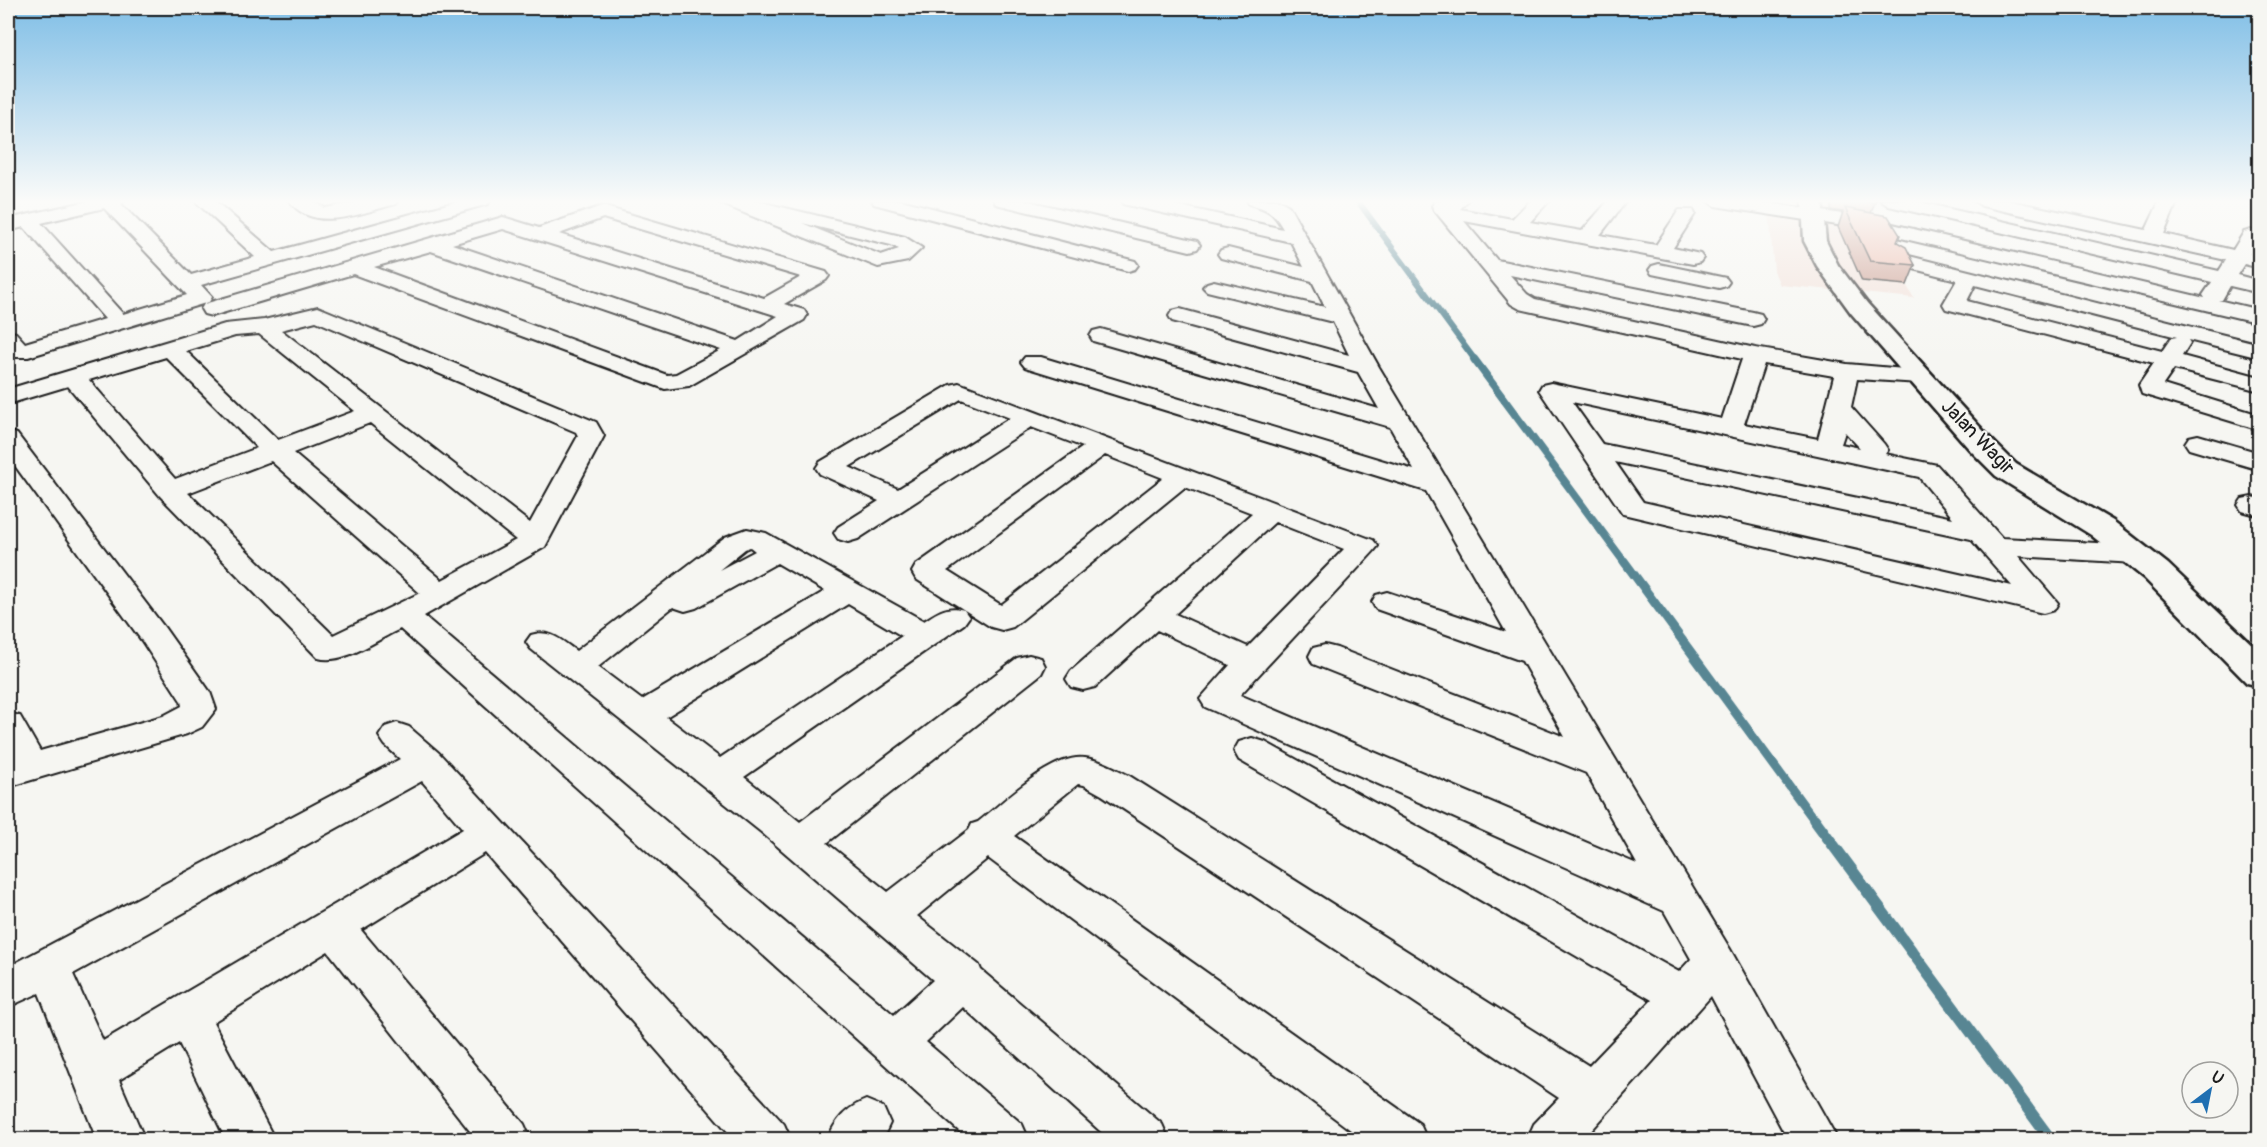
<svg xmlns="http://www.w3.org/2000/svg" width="2267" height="1147" viewBox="0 0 2267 1147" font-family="Pangolin,sans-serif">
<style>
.built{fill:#f2e1da}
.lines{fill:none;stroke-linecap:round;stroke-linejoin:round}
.stream-far3{stroke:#598693;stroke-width:6}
.stream-far2{stroke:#598693;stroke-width:8}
.stream-far1{stroke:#598693;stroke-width:9}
.stream{stroke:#598693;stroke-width:12}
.street-casing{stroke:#1c1c1c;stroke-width:4}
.secondary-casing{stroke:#1c1c1c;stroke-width:5}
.street{fill:#f6f6f2;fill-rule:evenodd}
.secondary{fill:#f6f6f2;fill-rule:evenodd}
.wall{fill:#c9988b;stroke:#1c1c1c;stroke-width:1.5}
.building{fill:#eab1a2;stroke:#1c1c1c;stroke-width:1.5}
.labels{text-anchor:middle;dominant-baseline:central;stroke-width:4.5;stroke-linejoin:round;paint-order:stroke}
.street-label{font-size:20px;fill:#1c1c1c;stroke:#f6f6f2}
</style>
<rect width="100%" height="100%" fill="#f6f6f2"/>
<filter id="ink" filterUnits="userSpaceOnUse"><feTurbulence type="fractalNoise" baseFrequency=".0167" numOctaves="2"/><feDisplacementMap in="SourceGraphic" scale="12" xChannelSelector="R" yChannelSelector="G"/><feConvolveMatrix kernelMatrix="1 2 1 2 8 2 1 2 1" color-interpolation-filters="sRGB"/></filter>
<g filter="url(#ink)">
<polygon class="built" points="1768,200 1872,200 1867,218 1914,298 1780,285 1774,271"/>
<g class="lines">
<polyline class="stream-far3" points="1357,200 1475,360"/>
<polyline class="stream-far2" points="1474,359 1625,563"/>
<polyline class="stream-far1" points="1624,561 1815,821"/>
<polyline class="stream" points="1814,819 2051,1140"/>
<defs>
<g id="street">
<path d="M93,200H124L121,204L191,275L255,257L194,200H214L274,252L462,200H490L488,204L201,285L212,297L209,302L28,357H12L8,352V331L16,333L25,343L105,319L24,227L8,231V219ZM104,208L187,295L123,314L41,223Z"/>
<path d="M289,200H311L325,208L369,200H398L396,204C363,212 313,235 289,200Z"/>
<path d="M720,200H753L905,237L922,248L908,261L878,267L722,204ZM802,223L891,245L899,249L881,255Z"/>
<polygon points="872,200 901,200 1135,261 1138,265 1135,269 1128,271 874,204"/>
<polygon points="994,200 1024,200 1197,241 1200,245 1197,249 1190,251 996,204"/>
<path d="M1121,200H1153L1283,229C1274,212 1268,209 1249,204L1247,200H1279L1289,206L1379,367L1730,949L1838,1140H1788L1711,996L1583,1140H1527L1534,1124L1559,1098L1102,795L1084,785L1078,784L1014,836L1420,1124L1427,1140H1364L988,858L917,916L979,965L981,970L1162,1124L1169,1140H1110L963,1007L926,1042L1022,1124L1029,1140H969L400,629C376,640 344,665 318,658L160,496L68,386L8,404V389L225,324L264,320L318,307L596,422L604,436L545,547L424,616L894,1015L933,980L761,832L531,649L526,642L531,635C550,629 561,640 576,651L725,537L747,529L766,533L924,621C938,612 947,605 964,610L969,617L964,624L744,777L800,822L1017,658L1029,655L1041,658L1045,666L1041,674L827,843L888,892L969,830L972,824L978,822C1003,803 1052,753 1085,758C1100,760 1114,768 1128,775L1589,1066L1652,1000L1239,760L1234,751L1239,742L1252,738L1265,742L1679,972L1691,959L1664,911L1205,707L1200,699L1230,665L1157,630L1095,687L1083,690L1071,687L1066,679L1071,671L1252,513L1185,487L1013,627L1002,630L991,627L916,579L912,572L916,565L1083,447L1031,427L858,539L848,542L838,539L834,533L838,527L879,501L820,474L816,468L820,462L950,385L959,383L1373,540L1378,546L1373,552L1240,695L1637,864L1586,773L1313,664L1309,656L1313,648L1325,645L1337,648L1565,737L1522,661L1376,609L1372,602L1376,595L1387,592L1506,632L1426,491L1025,367L1021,362L1025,357H1041L1414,470L1390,427L1093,341L1090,336L1093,331L1101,329L1379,409L1358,372L1172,321L1169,316L1172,311L1180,309L1349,355L1333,322L1207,291L1203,287L1207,283L1214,281L1325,307L1312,281L1221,258L1218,254L1221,250L1228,248L1304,267L1291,242L1123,204ZM316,321L576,432L578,436L530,523L281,330ZM259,334L355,411L278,440L186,351L235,336ZM166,357L257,448L175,479L89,380ZM961,399L1010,418L898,489L849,467ZM370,423L516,540L442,580L293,453ZM1105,455L1163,478L1001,605L947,571ZM271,461L420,593L333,635L188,493ZM1275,522L1344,549L1248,647L1175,614ZM750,547L755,551L719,570L745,549ZM777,563L825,591L642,700L598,667L673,607L685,611L696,608ZM848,604L902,636L720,758L666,717Z"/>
<path d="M1441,200H1468L1460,209L1512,219L1531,200H1550L1530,222L1582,231L1609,200H1627L1600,235L1656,245L1679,210H1693L1695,214L1673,248L1700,254L1703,258L1700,262L1693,264L1464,221L1497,260L1753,312L1761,314L1764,319L1761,324L1753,326L1510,275L1527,294L1535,299L1755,348L1847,364L1928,371L1932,376L1928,381L1920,383L1857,379L1851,407L1884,444L1888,450L1885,454L1937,465L2002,538L2135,545L2145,548L2150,554L2145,560L2135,563L2018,556L2058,603L2054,610L2043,613L1623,514L1539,390L1542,385L1551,383L1722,419L1742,359L1520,309L1511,304L1434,210L1432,206L1434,202ZM1764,364L1834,376L1818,439L1744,424ZM1572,402L1919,477L1953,518L1602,444ZM1845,432L1860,448L1841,444ZM1615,462L1971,539L2012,586L1643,502Z"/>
<polygon points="1706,200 1748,200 1863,217 2205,298 2203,295 2212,282 1889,206 1880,200 1911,200 2219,271 2226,260 1982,206 1973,200 2006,200 2146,230 2160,200 2178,200 2164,234 2233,250 2244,232 2251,230 2260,234 2250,254 2260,256 2260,268 2244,264 2237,275 2260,281 2260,293 2230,286 2222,300 2218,300 2260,310 2260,323 1863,229 1715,206"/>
<path d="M602,206L826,272L829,276L826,280L784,304L804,310L807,315L804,320L689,386L665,389L353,274L212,316L204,314L201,309L204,304L496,219L503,217L539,228ZM603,218L801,277L764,298L559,234ZM503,229L778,316L738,341L452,244ZM431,251L721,350L676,374L667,375L374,267Z"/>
<path d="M1901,254L2260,344V358L2188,340L2190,343L2182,356L2260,377V391L2174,369L2163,385L2260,415V430L2142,394L2139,385L2154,363L1946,309L1943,304L1957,280L1894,264L1891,260L1894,256ZM1975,285L2177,337L2171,338L2162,351L1967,301Z"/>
<polygon points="1659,264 1726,278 1729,282 1726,286 1719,288 1652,274 1649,270 1652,266"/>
<polygon points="8,431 17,434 164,627 210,692 216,709 202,727 187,734 8,787 8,713 20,716 40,751 163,716 182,706 181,701 142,641 8,456"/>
<polygon points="2198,435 2260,453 2260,470 2189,449 2185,443 2189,437"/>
<polygon points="2252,497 2260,499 2260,516 2242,511 2238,505 2242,499"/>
<path d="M397,723L409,727L439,753L784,1124L791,1140H735L485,853L361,930L524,1124L531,1140H477L328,951L213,1022L275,1140H226L179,1043L119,1080L145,1140H97L39,993L8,1007V967L400,759L385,745L379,736L385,727ZM422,781L463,829L103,1041L73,974Z"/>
<path d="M866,1100L883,1107L890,1123L882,1140H827C836,1119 846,1108 866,1100Z"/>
</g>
<polygon id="secondary" points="1802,200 1822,200 1826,241 1838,265 1867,303 1990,438 2016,464 2113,521 2168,564 2260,652 2260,686 2247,683 2144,578 2091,535 1996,476 1970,450 1851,313 1817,266 1804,241"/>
</defs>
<use href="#street" class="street-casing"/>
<use href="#secondary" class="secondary-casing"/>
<use href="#street" class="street"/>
<use href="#secondary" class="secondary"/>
</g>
<polygon class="wall" points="1831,200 1876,200 1871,213 1897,242 1915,265 1907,285 1862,281 1838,227 1843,212 1831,210"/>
<g class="building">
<polygon points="1855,200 1876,200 1875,203"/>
<polygon points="1845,208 1888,216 1900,235 1897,242 1906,247 1915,265 1870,261"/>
</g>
</g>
<linearGradient id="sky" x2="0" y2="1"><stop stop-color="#7fbee6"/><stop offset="0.56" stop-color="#fbfbf9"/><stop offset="1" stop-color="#fbfbf9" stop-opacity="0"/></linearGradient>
<rect width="2267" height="360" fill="url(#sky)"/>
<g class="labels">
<g class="street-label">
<text transform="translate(1978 437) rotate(46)">Jalan Wagir</text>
</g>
</g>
<rect width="2267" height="1147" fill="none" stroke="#f6f6f2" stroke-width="30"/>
<rect x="15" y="15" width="2237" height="1117" fill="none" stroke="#1c1c1c" stroke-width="2" filter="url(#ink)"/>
<g transform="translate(2210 1090) rotate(32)"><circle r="28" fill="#f6f6f2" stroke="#9f9f9c" stroke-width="1.5"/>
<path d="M0-4.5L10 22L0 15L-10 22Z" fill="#1f6fb2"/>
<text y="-9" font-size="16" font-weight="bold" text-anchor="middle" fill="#1c1c1c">U</text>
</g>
</svg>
